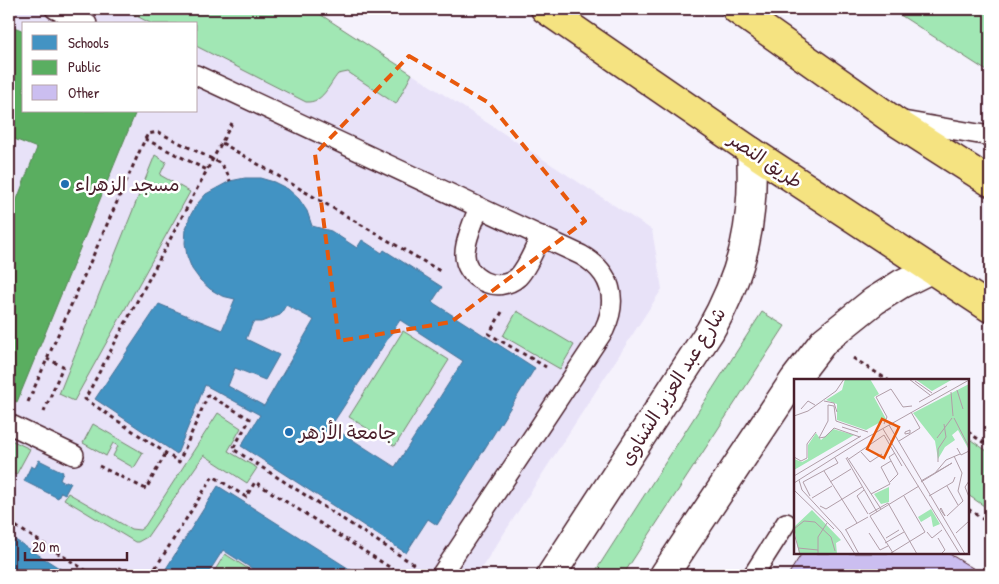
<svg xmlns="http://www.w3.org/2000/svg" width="999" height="584" viewBox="0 0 999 584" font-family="'Patrick Hand','Playpen Sans Arabic',sans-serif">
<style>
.built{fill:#e8e2f8;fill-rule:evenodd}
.green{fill:#a1e7b4;stroke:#768370}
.schools{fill:#4393c3;stroke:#457095;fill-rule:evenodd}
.public{fill:#5aae61;stroke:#558351}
.building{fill:#cbbef0;stroke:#4a1f2b}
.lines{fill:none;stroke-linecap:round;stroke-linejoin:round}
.lane-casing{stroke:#4a1f2b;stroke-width:22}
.secondary-casing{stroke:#4a1f2b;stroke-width:31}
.highway-casing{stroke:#4a1f2b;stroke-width:31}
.path{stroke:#4a1f2b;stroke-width:3;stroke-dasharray:4 4;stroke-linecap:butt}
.lane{stroke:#fff;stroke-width:19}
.secondary{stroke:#fff;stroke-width:28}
.highway{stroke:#f5e381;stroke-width:28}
.marked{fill:none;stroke:#e8590c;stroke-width:4;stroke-dasharray:10 6;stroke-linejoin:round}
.poi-dot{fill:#1f6fb2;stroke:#fff;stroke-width:2}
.labels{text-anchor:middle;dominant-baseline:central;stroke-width:5;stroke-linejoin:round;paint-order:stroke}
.street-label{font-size:19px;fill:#4a1f2b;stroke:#fff}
.poi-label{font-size:19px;fill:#4a1f2b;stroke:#fff;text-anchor:start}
.inset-road{fill:none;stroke:#b19ea8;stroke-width:1}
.view{fill:#e8590c;fill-opacity:0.15;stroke:#e8590c;stroke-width:2.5}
.inset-edge{fill:none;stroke:#4a1f2b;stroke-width:2.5}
</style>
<rect width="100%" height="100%" fill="#f5f2fc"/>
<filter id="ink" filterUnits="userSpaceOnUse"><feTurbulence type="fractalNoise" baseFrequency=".02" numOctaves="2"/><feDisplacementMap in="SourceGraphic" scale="10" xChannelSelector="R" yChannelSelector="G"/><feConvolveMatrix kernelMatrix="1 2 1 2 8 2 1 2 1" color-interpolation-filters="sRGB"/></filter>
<g filter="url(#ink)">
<path class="built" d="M9,9H312L652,230L662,289L477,575H9ZM24,24H196V111H24Z"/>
<g class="green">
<path d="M123,9H312L412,74L396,104L348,72L338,74C328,86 323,103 306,102L196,46V24H152Z"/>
<polygon points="891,9 990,9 990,73"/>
<polygon points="155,155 166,162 160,175 190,192 74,401 59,394"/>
<polygon points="517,311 574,345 560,369 503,336"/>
<polygon points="762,312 785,326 623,575 593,575"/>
<polygon points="403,331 449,360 395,446 349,417"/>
<polygon points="218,413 241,428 228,451 257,468 247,483 204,455 147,537 138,542 135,542 64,499 68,493 131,529 140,530 145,526"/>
<polygon points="93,424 143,453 134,468 113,456 118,446 113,443 106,456 83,443"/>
<polygon points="968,438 990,453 990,510 968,495"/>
<polygon points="9,439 30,449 16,475 9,471"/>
<polygon points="225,554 258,575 212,575"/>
</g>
<g class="schools">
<path d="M245,178H260L274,182L288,189L299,199L307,211L312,226L331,231L357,248L362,240L382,253L384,250L442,287L432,302L535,368L437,525L428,519L406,553L241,446L260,415L205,385L177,454L95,399L159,304L222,330L235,299L222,296L210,289L200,280L192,269L187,256L185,243L186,229L190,216L197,204L206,194L230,181ZM286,305L314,320L264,406L228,386L235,368L265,380L279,355L246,339L253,322H261L280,315ZM400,320L463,361L395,467L331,426Z"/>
<polygon points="39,460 63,472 60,480 65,483 66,481 71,483 65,494 61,492 58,498 24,481 31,466 35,468"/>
<polygon points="218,486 242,501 359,575 262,575 223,550 207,575 162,575"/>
<polygon points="9,536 70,575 9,575"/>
</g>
<polygon class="public" points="9,25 24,31 24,111 128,111 135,114 17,402 9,399 9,220 37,148 9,137"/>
<polygon class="building" points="802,553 948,553 984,575 788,575"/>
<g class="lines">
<defs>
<g id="lane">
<polyline points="55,9 87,24"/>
<path d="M196,75L581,255C611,272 619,299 604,330L441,575"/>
<polyline points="903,121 990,136"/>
<path d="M479,207C474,221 466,237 465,252C463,279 498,295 518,277C528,267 534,249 541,236"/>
<polyline points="9,424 74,455"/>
<polyline points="753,575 786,523"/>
</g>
<g id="secondary">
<path d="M551,575L710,331C744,271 755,220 751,151"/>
<polyline points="664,575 794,380 824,341 874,301 901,284 931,269"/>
</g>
<g id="highway">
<polyline points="545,9 751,151 990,308"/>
<polyline points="736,9 893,120 990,182"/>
</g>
</defs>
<use href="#lane" class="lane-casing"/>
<use href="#secondary" class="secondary-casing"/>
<use href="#highway" class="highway-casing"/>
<g class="path">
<polyline points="232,123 85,399 179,462 208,395 250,419 233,449 415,565"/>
<polyline points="145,139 207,170"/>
<polyline points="222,143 440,271"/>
<polyline points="502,312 489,334 546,367"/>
<polyline points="853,358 888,380"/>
<polyline points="28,402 145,139 148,134 158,132 218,162 226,170 230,181"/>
<polyline points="44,412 63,366 47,359"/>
<polyline points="968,432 990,447"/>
<polyline points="99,466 146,489 166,453"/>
<polyline points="968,509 990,524"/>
<polyline points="9,522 93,575"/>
<polyline points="114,575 119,568 131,575"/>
<polyline points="151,575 213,476 246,497 255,482 402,575"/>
</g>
<use href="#lane" class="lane"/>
<use href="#secondary" class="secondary"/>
<use href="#highway" class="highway"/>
</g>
</g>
<path class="marked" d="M409,56L489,103L585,221L451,322L339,341L315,154Z"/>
<g class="poi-dot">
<circle cx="65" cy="184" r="5"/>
<circle cx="289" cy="432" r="5"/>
</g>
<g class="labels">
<g class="street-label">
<text transform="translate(766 160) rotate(34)">طريق النصر</text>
<text transform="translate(672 386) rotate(-58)">شارع عبد العزيز الشناوى</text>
</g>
<g class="poi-label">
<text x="75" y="184">مسجد الزهراء</text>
<text x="299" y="432">جامعة الأزهر</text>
</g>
</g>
<g transform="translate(794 379)">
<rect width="175" height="175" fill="#f5f2fc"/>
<path d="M51,0H76L85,15L80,18L92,40L72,51L43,41V25L32,21L48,11ZM121,0H159L138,12ZM175,5V71L164,51L158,56L161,61L151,68L144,80L141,62L119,34ZM39,50L60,56L0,91V80L8,83L14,80V66L22,54L27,61ZM95,108V123L87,125L80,115ZM137,130L146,145L139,148L137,137L127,143L124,138ZM18,131L47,161L42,164L43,175H5L0,148Z" fill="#a1e7b4"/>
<path class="inset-road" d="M115,0L136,16M121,2L138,14M163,11L169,30M157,13L159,37M30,22L40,24L43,33M125,23L153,7M7,30L14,22L21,26M0,37L14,32L42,12L50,0M160,39L175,68M90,45L93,38L82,18L97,10L109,28L118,27M95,46L171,175M48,48L64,53M89,50L166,175M116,51V54L111,55V53ZM66,58L40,49L31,58L25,59L34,42V26L40,27L42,42L74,53M143,59L158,39M105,62L126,49L117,33M163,69L167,76L175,72M67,73L76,83L88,75M0,78L7,82L13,79V65L22,53M53,78L87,130M52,79L83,133M55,80L90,56L108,87M144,83V70L152,58L150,45M30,92L63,144M141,94L152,81L166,75M0,97L67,57M5,101L8,111L47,153L61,175M127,102L158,84L127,103M175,102L171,108L175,118M36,103L57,90M96,103L104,95L95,78L101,74M0,104L65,63L175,1M153,107L164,126M0,111L40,150M70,111L63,117L74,135M77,115L96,105L87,88L97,82M16,117L9,103L44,84L41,79M135,117L159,103L161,98M18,119L38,107M26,127L32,130L68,108M75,135L94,124L123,175M76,137L125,107M76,137L99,174M151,137L146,130L147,129L151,137M153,137L169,122L164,112L168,94L160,77M0,150L10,142L21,143L37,158L41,172M51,151L74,138M52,151L65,175M133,153L138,159L148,151M0,154L6,175M75,154L86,171L94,167M162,154L175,142M92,159L105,151M144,159L151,171L147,175M91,164L110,153M4,169L24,171M97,174L131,153L110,117M24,175V158L33,144"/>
<path class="view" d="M88,40L105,48L90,79L73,70Z"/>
<rect width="175" height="175" class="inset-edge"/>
</g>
<rect width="999" height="584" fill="none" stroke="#fff" stroke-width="30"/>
<rect x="15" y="15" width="969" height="554" fill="none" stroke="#4a1f2b" stroke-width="2" filter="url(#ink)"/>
<rect x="22" y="22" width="175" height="90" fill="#ffffff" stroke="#b7a5aa"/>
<rect x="32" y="35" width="25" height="15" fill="#4393c3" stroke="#b7a5aa"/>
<text x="68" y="48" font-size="15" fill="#4a1f2b">Schools</text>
<rect x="32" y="60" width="25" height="15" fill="#5aae61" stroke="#b7a5aa"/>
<text x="68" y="72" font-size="15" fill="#4a1f2b">Public</text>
<rect x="32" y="85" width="25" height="15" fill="#cbbef0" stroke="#b7a5aa"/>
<text x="68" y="98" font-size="15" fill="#4a1f2b">Other</text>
<path d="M25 552v8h102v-8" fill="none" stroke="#4a1f2b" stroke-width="2.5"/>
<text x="32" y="552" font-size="15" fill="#4a1f2b" stroke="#ffffff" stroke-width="4" paint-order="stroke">20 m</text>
</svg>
